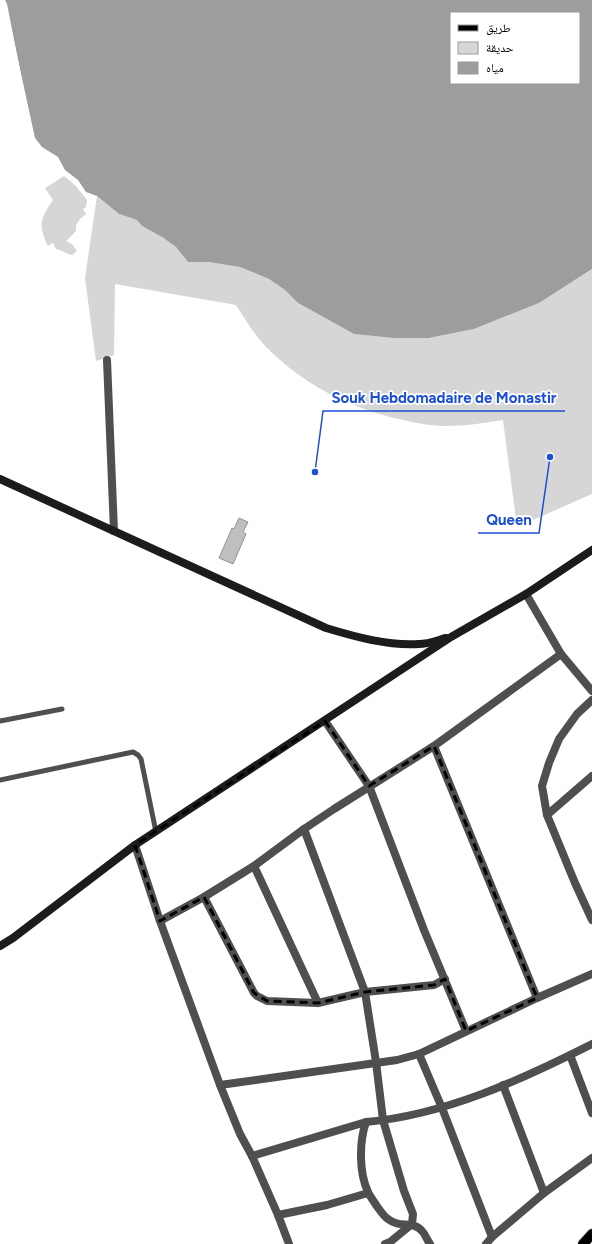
<svg xmlns="http://www.w3.org/2000/svg" width="592" height="1244" viewBox="0 0 592 1244" font-family="Figtree,'Noto Naskh Arabic',sans-serif">
<style>
.green{fill:#d6d6d6}
.water{fill:#9d9d9d;fill-rule:evenodd}
.pier{fill:#fff}
.building{fill:#bfbfbf;stroke:#939393}
.lines{fill:none;stroke-linecap:round;stroke-linejoin:round}
.primary-casing{stroke:#dbdbdb;stroke-width:12}
.lane{stroke:#4f4f4f;stroke-width:5}
.street{stroke:#4f4f4f;stroke-width:8}
.secondary{stroke:#1c1c1c;stroke-width:8}
.primary{stroke:#000;stroke-width:10}
.marked{fill:none;stroke:#000;stroke-width:3;stroke-dasharray:8 5;stroke-linejoin:round}
.leader{fill:none;stroke:#1d4ed8;stroke-width:1.5}
.callout-dot{fill:#1d4ed8;stroke:#fff;stroke-width:1.5}
.callout-label{font-size:15px;text-anchor:middle;font-weight:bold;fill:#1d4ed8;stroke:#fff;stroke-width:3.5;stroke-linejoin:round;paint-order:stroke}
</style>
<rect width="100%" height="100%" fill="#fff"/>
<g class="green">
<path d="M64,176L76,186L87,200L86,207L83,209L86,214L80,219L76,225V231L66,241L72,244L77,251L72,255C66,254 62,250 56,249L53,243L48,246C38,225 40,219 53,200L45,188Z"/>
<path d="M97,196L119,214L137,220L142,226L162,237L176,247L188,262H208L240,267L269,279L285,290L298,303L354,334L393,338H429L474,329L539,303L592,269V494L517,527L503,420C484,423 465,426 445,426C431,426 417,423 403,420C351,409 304,385 266,347C254,334 245,319 236,305L115,284L114,355L96,361L85,278Z"/>
</g>
<path class="water" d="M5,0H592V269L539,303L474,329L429,338H393L354,334L298,303L285,290L269,279L240,267L208,262H188L176,247L162,237L142,226L137,220L119,214L97,196L86,192L78,180L65,170L58,157L42,147L35,138ZM451,13H579V83H451Z"/>
<polygon class="pier" points="3,0 5,0 7,4 34,141 33,138"/>
<polygon class="building" points="239,518 248,522 243,532 246,534 233,564 219,558 232,528 234,529"/>
<g class="lines">
<defs>
<polyline id="primary" points="583,1244 592,1234"/>
</defs>
<use href="#primary" class="primary-casing"/>
<g class="lane">
<polyline points="0,721 62,709"/>
<polyline points="0,780 133,752 138,755 141,759 156,832"/>
</g>
<g class="street">
<polyline points="107,360 114,531"/>
<polyline points="526,594 561,654 592,691"/>
<polyline points="592,700 577,714 559,739 549,763 542,786 547,815 575,883 592,920"/>
<polyline points="325,721 369,786 424,930 466,1031"/>
<polyline points="434,746 537,998"/>
<polyline points="547,815 592,776"/>
<polyline points="304,829 365,992 376,1062 383,1120 404,1191 413,1214 412,1224 390,1242 385,1244"/>
<polyline points="135,845 160,921 220,1085 397,1060 419,1054 537,998 592,974"/>
<polyline points="254,866 318,1003"/>
<polyline points="204,897 254,993 257,996 267,1001 318,1003 365,992 434,985 445,979"/>
<polyline points="160,921 204,897 254,866 304,829 334,809 434,746 561,654"/>
<polyline points="419,1054 442,1108 492,1237"/>
<polyline points="570,1055 592,1113"/>
<polyline points="220,1085 240,1134 252,1156 278,1215 289,1244"/>
<polyline points="503,1085 544,1193"/>
<polyline points="252,1156 366,1122"/>
<polyline points="278,1215 327,1205 368,1193"/>
<path d="M430,1244C427,1240 425,1234 422,1231C413,1220 400,1229 388,1219C383,1216 380,1210 376,1205C374,1201 370,1197 368,1192C359,1173 359,1142 366,1122C445,1115 521,1080 592,1044"/>
<polyline points="486,1244 492,1237 544,1193 592,1158"/>
</g>
<g class="secondary">
<path d="M0,479L326,628C356,637 388,646 419,644C428,644 438,640 446,638"/>
<polyline points="0,946 13,938 135,845 451,637 526,594 592,550"/>
</g>
<use href="#primary" class="primary"/>
</g>
<path class="marked" d="M325,721L369,786L434,746L537,998L466,1031L445,979L434,985L365,992L318,1003L267,1001L254,993L204,897L160,921L135,845Z"/>
<path class="leader" d="M315 472L323 411H565M550 457L539 533H478"/>
<g class="callout-dot">
<circle cx="315" cy="472" r="4"/>
<circle cx="550" cy="457" r="4"/>
</g>
<g class="callout-label">
<text x="444" y="403">Souk Hebdomadaire de Monastir</text>
<text x="509" y="525">Queen</text>
</g>
<rect x="450" y="12" width="130" height="72" fill="#ffffff" stroke="#999999"/>
<rect x="458" y="25" width="20" height="6" fill="#000000" stroke="#999999"/>
<text x="486" y="32" font-size="12" fill="#000000">طريق</text>
<rect x="458" y="42" width="20" height="12" fill="#d6d6d6" stroke="#999999"/>
<text x="486" y="52" font-size="12" fill="#000000">حديقة</text>
<rect x="458" y="62" width="20" height="12" fill="#9d9d9d" stroke="#999999"/>
<text x="486" y="72" font-size="12" fill="#000000">مياه</text>
</svg>
